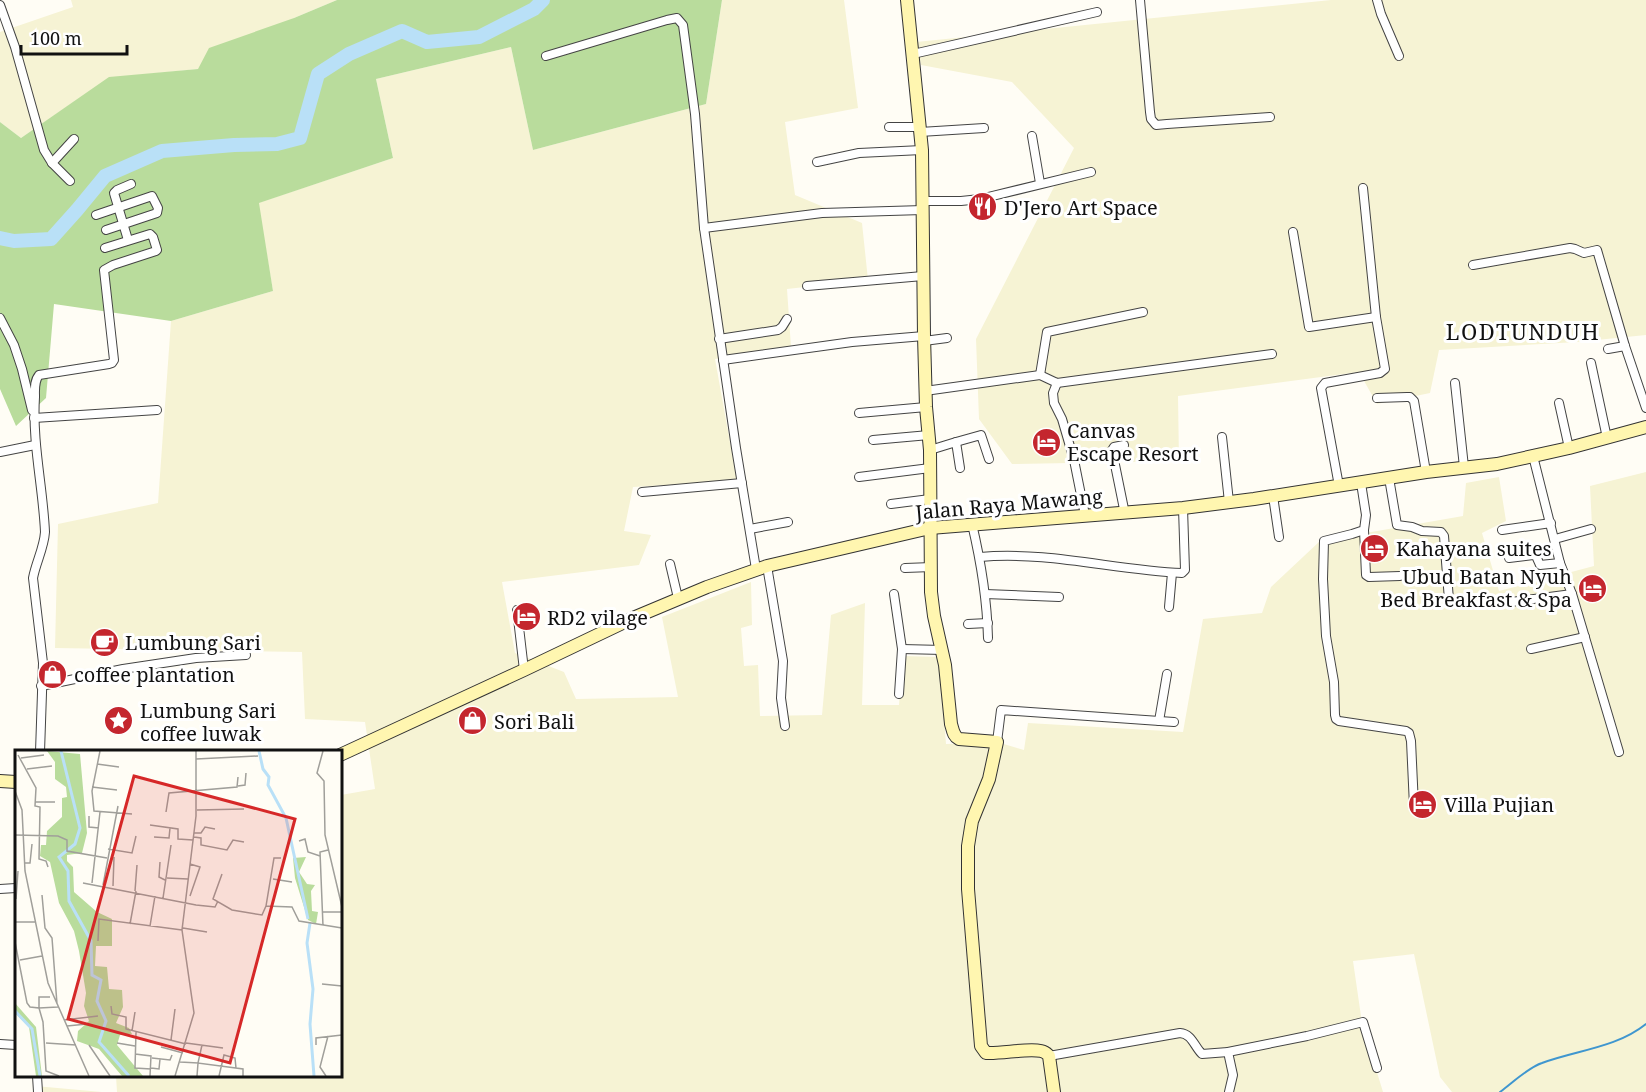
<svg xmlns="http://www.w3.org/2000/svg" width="1646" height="1092" viewBox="0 0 1646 1092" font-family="'Noto Serif',serif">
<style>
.farmland{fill:#f6f3d4}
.forest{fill:#b9dc9c}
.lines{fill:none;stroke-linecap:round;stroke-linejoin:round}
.stream{stroke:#3f96cf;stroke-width:2}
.river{stroke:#b9e0f7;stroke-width:14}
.street-casing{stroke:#444;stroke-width:10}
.secondary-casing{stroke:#333;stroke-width:14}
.street{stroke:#fff;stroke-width:8}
.secondary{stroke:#fff6b0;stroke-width:12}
.labels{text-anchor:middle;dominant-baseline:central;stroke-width:6;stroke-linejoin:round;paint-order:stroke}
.poi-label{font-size:20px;fill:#111;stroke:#fff;text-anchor:start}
.street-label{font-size:20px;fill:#111;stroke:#fff}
.quarter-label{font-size:22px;letter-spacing:1.5px;fill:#111;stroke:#fff}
.inset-river{fill:none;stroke:#b9e0f7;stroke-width:3}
.inset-road{fill:none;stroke:#a09f9a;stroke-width:1.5}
.view{fill:#d62828;fill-opacity:0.15;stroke:#d62828;stroke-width:3}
.inset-edge{fill:none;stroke:#111;stroke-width:3}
</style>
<rect width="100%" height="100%" fill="#fffdf5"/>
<g class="farmland">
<polygon points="71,0 337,0 294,18 198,69 109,78 21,138 0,122 0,32 73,7"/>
<polygon points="722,0 844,0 858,108 785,122 795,195 862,223 868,280 787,289 791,347 715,359 737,481 633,487 624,531 651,535 639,565 502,582 515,653 564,672 576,699 678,697 662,617 751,582 752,625 741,628 744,666 758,665 760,716 822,715 831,615 865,603 862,705 899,705 903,656 939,657 946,744 997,742 1024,750 1028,723 1183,732 1203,619 1262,613 1271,587 1320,541 1463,516 1466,483 1499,477 1506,521 1482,533 1499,591 1594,566 1590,486 1646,472 1646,1092 1452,1092 1440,1077 1414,954 1353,961 1362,1023 1383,1092 117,1092 116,1076 340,1076 341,795 375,789 365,722 305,719 302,652 55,648 58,524 158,503 171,321 273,291 258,203 393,158 376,79 511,47 533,150 706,104"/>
<polygon points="1331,0 1646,0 1646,335 1577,342 1439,350 1430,393 1377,404 1359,372 1178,396 1179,461 1012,464 979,419 976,339 1074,148 1012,82 921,65 916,42"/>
<polygon points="35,1086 102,1092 35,1092"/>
</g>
<polygon class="forest" points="337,0 722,0 706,104 533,150 511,47 376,79 393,158 259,203 273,291 171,321 54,304 46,398 16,426 0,389 0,122 21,138 109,77 198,69 209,48 294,18"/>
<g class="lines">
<path class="stream" d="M1500,1092C1512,1083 1529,1067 1542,1063C1577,1050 1616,1048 1646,1024"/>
<polyline class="river" points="0,238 14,241 51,239 77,210 105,176 162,151 234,145 277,144 300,138 318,74 349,54 402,31 427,42 479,37 534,9 543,0"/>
<defs>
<g id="street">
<polyline points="1140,0 1150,112 1151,119 1156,125 1167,124 1270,117"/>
<polyline points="1377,0 1381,14 1399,56"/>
<polyline points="0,5 15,47 44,150 52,163 70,181"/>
<polyline points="913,54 1097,12"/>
<polyline points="546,56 667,20 677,18 683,25 695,114 704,228 736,448 756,569"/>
<polyline points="889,127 920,127"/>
<polyline points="920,132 984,128"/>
<polyline points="1032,136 1040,183"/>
<polyline points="817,162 859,153 922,150"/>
<polyline points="52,163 74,139"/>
<polyline points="923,201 961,201 980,199 1091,172"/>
<polyline points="96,215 152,196 158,208 157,213 106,230"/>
<polyline points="704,228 822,213 923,210"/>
<polyline points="1293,232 1309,327 1376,317"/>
<polyline points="128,240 114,193 117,190 131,184"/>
<polyline points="1473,265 1570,248 1575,249 1584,253 1597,250 1625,346 1646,408"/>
<polyline points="807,286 923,276"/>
<polyline points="0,318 14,345 22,369 32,410"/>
<polyline points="719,339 778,330 782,327 787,319"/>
<polyline points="924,341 947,338"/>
<polyline points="1608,349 1625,346"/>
<polyline points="723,360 852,342 924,336"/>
<polyline points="1591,363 1607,438"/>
<polyline points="1040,375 1047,332 1143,312"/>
<polyline points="1057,383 1053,393 1054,403 1062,419 1074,460 1085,515"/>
<polyline points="1455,383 1464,467"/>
<polyline points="925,391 1040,375 1057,383 1272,354"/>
<polyline points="1377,398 1407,397 1410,397 1414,401 1426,472"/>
<polyline points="1559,403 1569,448"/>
<polyline points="859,413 926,407"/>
<polyline points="34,418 157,410"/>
<polyline points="1222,437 1229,502"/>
<polyline points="873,440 929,435"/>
<polyline points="956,442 981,435 989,459"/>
<polyline points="1124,445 1114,447 1112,450 1125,514"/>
<polyline points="930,450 956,442 960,468"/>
<polyline points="0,452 35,445"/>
<polyline points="1533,456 1560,563 1572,594 1619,752"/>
<polyline points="859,477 930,468"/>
<polyline points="1389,478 1397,525 1412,527 1422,531 1441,532 1444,536 1449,600"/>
<polyline points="1361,483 1366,515 1364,530 1352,534 1324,541 1323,579 1326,636 1334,682 1335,715 1336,719 1339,721 1406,731 1409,733 1411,741 1414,806"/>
<polyline points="1339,486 1321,388 1325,383 1380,373 1385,369 1376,317 1363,188"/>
<polyline points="642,492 742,483"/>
<polyline points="1273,496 1279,537"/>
<polyline points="891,504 930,499"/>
<path d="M972,524C981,562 987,599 988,638"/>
<polyline points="750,529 788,522"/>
<polyline points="1364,530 1366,575 1369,577 1400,576"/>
<polyline points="1502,530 1551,523"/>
<polyline points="1555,539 1591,529"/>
<path d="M980,557C1049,551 1114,570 1182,573L1185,570L1183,508"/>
<polyline points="1509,558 1533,555 1536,556 1540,565 1560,563"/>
<polyline points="670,564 678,598"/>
<polyline points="767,566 783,661 781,698 785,726"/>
<polyline points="905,568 932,567"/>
<polyline points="894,594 902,649 899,694"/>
<polyline points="985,594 1059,597"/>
<polyline points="1496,604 1572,594"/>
<polyline points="1169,607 1172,573"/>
<polyline points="517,610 524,670"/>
<polyline points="968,624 988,623"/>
<polyline points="902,649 943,650"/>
<polyline points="1531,649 1585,637"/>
<polyline points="41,686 123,669 196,658 246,655"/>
<polyline points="1159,721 1167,674"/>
<polyline points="997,742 1001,710 1174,722"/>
<path d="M40,752L43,663L33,578C36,562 44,548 45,532C43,487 32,443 35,397C35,389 34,381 39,375L109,364L112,363L114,360L104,270L113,265L156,251L157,250L153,237L150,234L105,248"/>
<polyline points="0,889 16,888"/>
<polyline points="0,1044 16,1045"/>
<polyline points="1228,1052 1233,1075 1229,1092"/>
<path d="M1049,1056L1180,1033C1192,1034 1194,1046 1202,1054L1228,1052L1307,1036L1363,1022L1377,1068"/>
<polyline points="37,1076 38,1092"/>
</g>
<g id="secondary">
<path d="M907,0L922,150L924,336L926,407L930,450L931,592L934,616L945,665L951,724C953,730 953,736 959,739L997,742L989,779L972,821L968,846V889L981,1046L986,1053C1002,1054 1027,1048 1041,1051C1046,1052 1046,1053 1049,1056L1054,1092"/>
<polyline points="340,755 524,670 633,618 707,587 767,566 930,528 1183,508 1254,499 1426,472 1497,464 1569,448 1646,427"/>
<polyline points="0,781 16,782"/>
</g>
</defs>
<use href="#street" class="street-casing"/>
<use href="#secondary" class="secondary-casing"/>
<use href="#street" class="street"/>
<use href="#secondary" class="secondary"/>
</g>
<defs>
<symbol id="restaurant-disc" viewBox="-11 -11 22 22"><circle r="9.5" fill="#c4262e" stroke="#fff"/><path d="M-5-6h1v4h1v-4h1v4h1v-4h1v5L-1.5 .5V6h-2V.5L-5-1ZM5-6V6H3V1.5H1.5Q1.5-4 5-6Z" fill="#fff"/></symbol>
<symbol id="hotel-disc" viewBox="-11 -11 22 22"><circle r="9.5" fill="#c4262e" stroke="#fff"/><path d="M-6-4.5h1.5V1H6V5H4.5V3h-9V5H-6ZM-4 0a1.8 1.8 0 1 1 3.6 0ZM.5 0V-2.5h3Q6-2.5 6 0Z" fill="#fff"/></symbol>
<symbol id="cafe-disc" viewBox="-11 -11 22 22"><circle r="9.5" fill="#c4262e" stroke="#fff"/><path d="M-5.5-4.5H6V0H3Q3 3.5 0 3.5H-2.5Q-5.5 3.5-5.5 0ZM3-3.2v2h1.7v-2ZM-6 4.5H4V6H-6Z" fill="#fff"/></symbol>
<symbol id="shop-disc" viewBox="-11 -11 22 22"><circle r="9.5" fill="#c4262e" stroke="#fff"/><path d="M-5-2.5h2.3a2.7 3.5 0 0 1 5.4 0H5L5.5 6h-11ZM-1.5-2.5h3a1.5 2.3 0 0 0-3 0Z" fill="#fff"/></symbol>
<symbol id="sight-disc" viewBox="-11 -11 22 22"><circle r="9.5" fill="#c4262e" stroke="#fff"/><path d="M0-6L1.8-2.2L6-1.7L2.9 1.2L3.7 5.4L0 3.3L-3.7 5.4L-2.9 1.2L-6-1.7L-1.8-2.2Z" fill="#fff"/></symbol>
</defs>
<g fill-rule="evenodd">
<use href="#restaurant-disc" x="966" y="190" width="33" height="33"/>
<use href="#hotel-disc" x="1030" y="426" width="33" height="33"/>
<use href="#hotel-disc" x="1358" y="532" width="33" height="33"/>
<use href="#hotel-disc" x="1576" y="572" width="33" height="33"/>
<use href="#hotel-disc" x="510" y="600" width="33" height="33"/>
<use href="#cafe-disc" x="88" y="626" width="33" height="33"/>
<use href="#shop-disc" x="36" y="658" width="33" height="33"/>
<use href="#sight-disc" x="102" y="704" width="33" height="33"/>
<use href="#shop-disc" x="456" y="704" width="33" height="33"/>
<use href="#hotel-disc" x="1406" y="788" width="33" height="33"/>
</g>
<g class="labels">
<g class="poi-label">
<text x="1004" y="207">D'Jero Art Space</text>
<text x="1067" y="430">Canvas<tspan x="1067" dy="23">Escape Resort</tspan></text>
<text x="1396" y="548">Kahayana suites</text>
<text x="1572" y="576" text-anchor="end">Ubud Batan Nyuh<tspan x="1572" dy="23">Bed Breakfast &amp; Spa</tspan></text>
<text x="547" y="617">RD2 vilage</text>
<text x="125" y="642">Lumbung Sari</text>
<text x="74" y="674">coffee plantation</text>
<text x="140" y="710">Lumbung Sari<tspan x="140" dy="23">coffee luwak</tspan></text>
<text x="494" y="721">Sori Bali</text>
<text x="1444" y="804">Villa Pujian</text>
</g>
<g class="street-label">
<text transform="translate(1009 504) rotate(-5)">Jalan Raya Mawang</text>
</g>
<g class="quarter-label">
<text x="1523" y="331">LODTUNDUH</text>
</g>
</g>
<g transform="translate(15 750)">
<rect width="327" height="327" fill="#fffdf5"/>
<path d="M32,1L65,4L72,83L67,103L52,105V111L58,117L59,142L82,162L97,169V196H81L80,216L92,217L94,239L107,240L108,257L101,273L114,278L117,284L105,285L102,295L128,326H107L84,299L62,291L63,281L74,271L69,256L71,243L64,201L59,181L44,153L35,112L25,106L26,95H31L32,81L47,67V48L52,47L51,37L40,29V12ZM291,107L284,122L292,134L300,135L296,141L297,161L303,162L301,174L293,170L280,128L278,108ZM0,253L21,277L27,326H21L14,277L0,263Z" fill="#b9dc9c"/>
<path class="inset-river" d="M46,1L65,78L60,94L44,107L53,121L54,151L76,191L77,225L86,230L82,251L91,271L84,292L114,326M244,1L248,19L254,27L253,35L271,68L293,169M295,173L292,193L298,239L295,274L299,326M0,261L17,279L25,326"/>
<path class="inset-road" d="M85,1L77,41L79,61L117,64M308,1L302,23L309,31L310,85L327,157M3,5L21,38L20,56L25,57L24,109L31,111L33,117M6,8L29,5M181,9L243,6M82,14L104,17M12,19L37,16M223,36L230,35L231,23M77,37L102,40M0,41L7,60L10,121L33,233L74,326M20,52H40M182,60L229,59M151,62L154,43L222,37L223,27M74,66V77L84,78M135,75L163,79V89L178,90M179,83H186L190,77L200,79M0,85L43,86L52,90V101L92,108M139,87L154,88L155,78M179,87L186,88V95L212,100L218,90L229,92M284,91L290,89L293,102L305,106M93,99L117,103L121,86M145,112L144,127L150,130M10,113H15L17,94M207,124L198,149L217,160L247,165L251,156L277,157L284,171L327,178M152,128L173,129M258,129L277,132M68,133L181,155L200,157L203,151M77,133L85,62M88,135L103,56M98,136L99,107M120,141L122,115M27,145L30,178L37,188L42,254M175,146L185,117L175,114M148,148L156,95M1,149L3,121M251,156L259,108H266M308,162H327M1,172H20M115,174L121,141M135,176L140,146M308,176L305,102L313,100M168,178L192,182M83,191L84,169L167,180M0,192L12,253L15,257L24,258L28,272L31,321L44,326M5,210L27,206M307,234L327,236M35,247H24V258L43,257M96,256L97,264L111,267V279L171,294M49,270L83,266M52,276L72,274M117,281L120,262M121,282L120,318L136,319M156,290L160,259M31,293L61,295M102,293L120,296M171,293L208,298M74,295L95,326M301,295V288L327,285M146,297L168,303M120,304L136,306L135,326M137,308L155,310L157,305M165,312L183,313L187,295M136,318L144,319L145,309M160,326L179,263L167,180L181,66V1M182,326L183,313L228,319V326M204,326L209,305L220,308L221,318M311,326L305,317L313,286"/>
<path class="view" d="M119,26L280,69L215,313L53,269Z"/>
<rect width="327" height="327" class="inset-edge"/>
</g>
<path d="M21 45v9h106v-9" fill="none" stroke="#111111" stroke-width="3"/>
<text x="30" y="45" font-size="18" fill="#111111" stroke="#ffffff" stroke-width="4.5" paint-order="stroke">100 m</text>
</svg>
